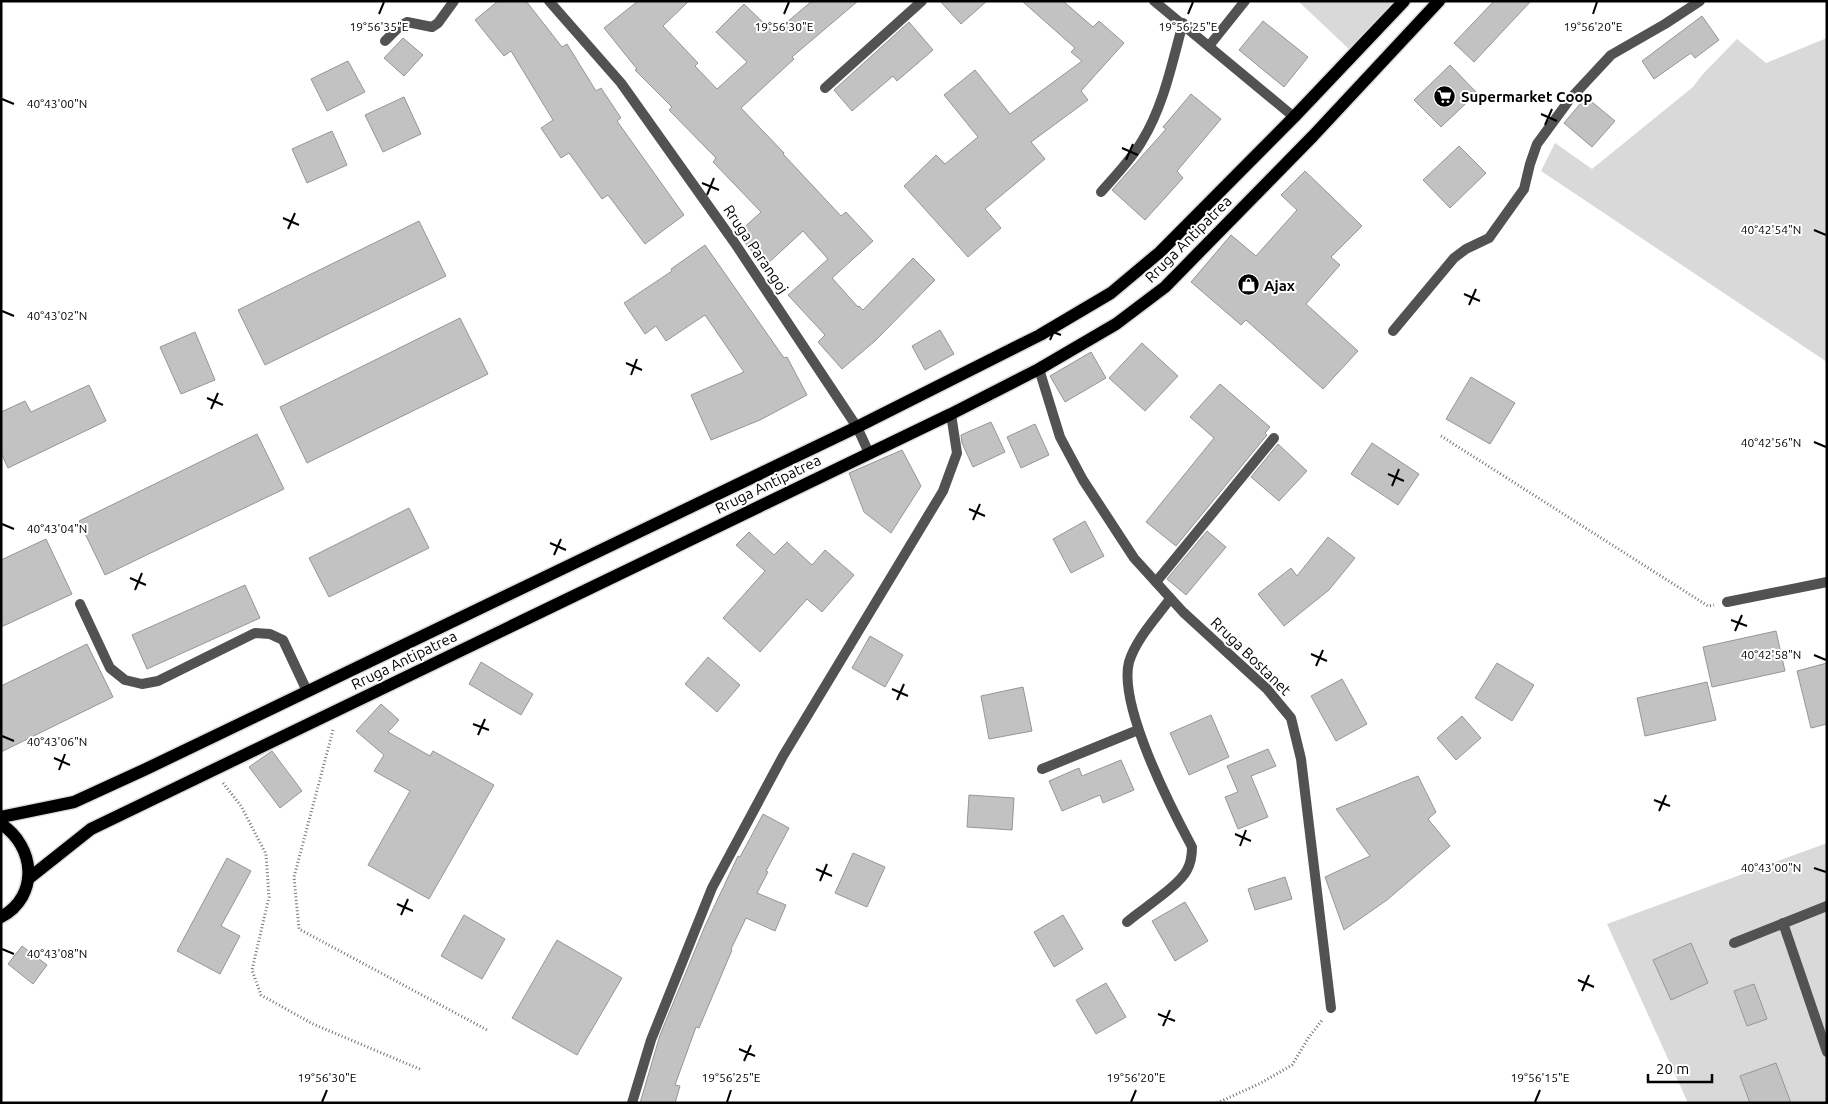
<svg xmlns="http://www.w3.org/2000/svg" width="1828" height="1104" viewBox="0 0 1828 1104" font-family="Ubuntu,sans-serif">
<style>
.green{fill:#d9d9d9}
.building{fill:#c2c2c2;stroke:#969696}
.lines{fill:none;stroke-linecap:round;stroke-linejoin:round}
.primary-casing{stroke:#dbdbdb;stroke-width:15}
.path{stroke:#747474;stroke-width:3;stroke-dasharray:1 2.5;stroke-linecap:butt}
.lane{stroke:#525252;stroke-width:10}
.street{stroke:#525252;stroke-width:10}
.primary{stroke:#000;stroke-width:12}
.ticks{fill:none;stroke:#000;stroke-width:2}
.labels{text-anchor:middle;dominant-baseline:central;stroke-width:4;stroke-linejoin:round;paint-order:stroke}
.poi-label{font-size:15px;font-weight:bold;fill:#000;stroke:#fff;text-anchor:start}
.street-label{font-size:15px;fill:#000;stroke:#fff}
.ticks-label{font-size:12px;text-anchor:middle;fill:#000;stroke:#fff;stroke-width:4;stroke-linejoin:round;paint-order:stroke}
</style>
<rect width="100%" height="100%" fill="#fff"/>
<g class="green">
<polygon points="1298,1 1394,1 1350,50"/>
<polygon points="1827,38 1827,362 1541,171 1555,143 1592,169 1693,87 1702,75 1737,39 1766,63"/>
<polygon points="1827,843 1827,1103 1688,1103 1607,924"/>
</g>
<g class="building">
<polygon points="498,1 526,1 562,47 567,44 596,91 601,88 621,118 617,121 684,215 645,244 608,195 602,199 569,153 561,158 541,128 553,120 511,51 504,56 475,20"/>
<polygon points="638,1 689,1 663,26 698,63 695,66 717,89 747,62 716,32 744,4 774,33 812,1 858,1 792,57 794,59 741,108 784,153 783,154 841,216 846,212 873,241 832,278 858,307 859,306 863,310 913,258 935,280 875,341 842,369 818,342 825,335 788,295 828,259 803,231 765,266 737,234 761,212 713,162 716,158 669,110 672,107 635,70 637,69 604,28"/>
<polygon points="940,1 987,1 961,24"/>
<polygon points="1022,1 1063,1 1093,27 1099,21 1124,43 1081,91 1088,100 1031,142 1045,159 985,209 1001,228 968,257 904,186 936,155 945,164 978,137 944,95 975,70 1010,114 1082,61 1071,52 1075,48"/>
<polygon points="1494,1 1531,1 1474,62 1454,43"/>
<polygon points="1702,16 1719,40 1695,58 1691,53 1654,79 1642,61"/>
<polygon points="1263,21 1308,57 1284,87 1239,50"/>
<polygon points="909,22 933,50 897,81 893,76 852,111 834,90"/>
<polygon points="403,38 423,55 404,76 384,58"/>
<polygon points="348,61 365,92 327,111 311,79"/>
<polygon points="1450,65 1477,93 1441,127 1414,100"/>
<polygon points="1191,94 1221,119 1177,171 1183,178 1145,220 1112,190 1166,129 1163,127"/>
<polygon points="404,97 421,134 383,152 365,115"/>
<polygon points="1586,97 1615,121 1592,147 1564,123"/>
<polygon points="332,131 347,165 307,183 292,149"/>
<polygon points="1459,146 1486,173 1450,208 1423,180"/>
<polygon points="1305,171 1362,226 1331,257 1340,265 1306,304 1358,351 1323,389 1246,320 1241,325 1191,282 1231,235 1256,256 1297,210 1281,195"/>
<polygon points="419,221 446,276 265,365 238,310"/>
<polygon points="705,245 784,358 787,357 807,395 760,420 711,440 691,395 744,372 705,315 666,341 656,326 645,334 624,303 672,271 671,269"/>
<polygon points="460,318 488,374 307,463 280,407"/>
<polygon points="940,330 954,354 925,370 912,346"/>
<polygon points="195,332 215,380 181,394 160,347"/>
<polygon points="1142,343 1178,376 1145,411 1109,378"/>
<polygon points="1091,352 1106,378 1065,402 1050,376"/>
<polygon points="1471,377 1515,403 1490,444 1446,419"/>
<polygon points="1220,384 1270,427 1265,433 1267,435 1176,546 1146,522 1214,438 1190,417"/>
<polygon points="89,385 106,421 8,468 1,453 1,412 25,401 31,412"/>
<polygon points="991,422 1005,452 973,467 962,443 961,435"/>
<polygon points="1035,424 1049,455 1021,468 1007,437"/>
<polygon points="257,434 284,489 105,575 79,521"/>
<polygon points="1372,443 1419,474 1398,505 1351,474"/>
<polygon points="1278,444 1307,471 1279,501 1251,477"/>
<polygon points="902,450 921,486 891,533 864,512 849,473"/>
<polygon points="409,508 429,548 329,597 309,558"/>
<polygon points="1085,521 1104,556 1071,573 1053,539"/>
<polygon points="1207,531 1226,547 1186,595 1167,579"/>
<polygon points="749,532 774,555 787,542 812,565 825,550 854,575 822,612 807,599 760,652 723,618 765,571 736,545"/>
<polygon points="1328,537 1355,558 1329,590 1284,626 1258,594 1291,568 1297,576"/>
<polygon points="46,539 72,594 1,627 1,560"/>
<polygon points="245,585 260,618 147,669 132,635"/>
<polygon points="1776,631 1785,671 1712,687 1703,647"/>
<polygon points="870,636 903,655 885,687 852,668"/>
<polygon points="87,644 113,697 1,752 1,686"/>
<polygon points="708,657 740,685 717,712 685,684"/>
<polygon points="481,662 533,694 521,715 469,684"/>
<polygon points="1497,663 1534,685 1512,721 1475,698"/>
<polygon points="1827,663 1827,724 1811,728 1797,671"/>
<polygon points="1342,679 1367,724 1336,741 1311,696"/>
<polygon points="1707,682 1716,720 1645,736 1637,698"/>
<polygon points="1023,687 1032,731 989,739 981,696"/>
<polygon points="381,704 399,720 388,732 430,756 433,751 494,785 429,899 368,865 410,791 374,771 384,755 356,731"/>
<polygon points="1211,715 1229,757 1189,775 1170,733"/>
<polygon points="1462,716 1481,738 1456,760 1437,738"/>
<polygon points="1268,749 1276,766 1251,776 1268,817 1238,829 1225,797 1238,792 1227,766"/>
<polygon points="272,751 302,791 280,808 249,767"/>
<polygon points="1121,760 1134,790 1103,803 1100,795 1062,811 1049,781 1079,768 1082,776"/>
<polygon points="1418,776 1436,812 1428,819 1450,846 1387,900 1344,930 1325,877 1370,856 1336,809"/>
<polygon points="969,795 1014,798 1012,830 967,827"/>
<polygon points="763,814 789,828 766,871 768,872 757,893 786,905 775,931 746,918 731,949 732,950 699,1028 696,1027 675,1085 680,1086 675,1103 640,1103 660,1035 705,926 738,856 740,857"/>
<polygon points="853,853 885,867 867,907 835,893"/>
<polygon points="227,858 251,871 221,926 240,936 220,974 177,951"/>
<polygon points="1285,877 1292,899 1255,910 1248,889"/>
<polygon points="1185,902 1208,941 1175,961 1152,921"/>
<polygon points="464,915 505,939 482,979 441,956"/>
<polygon points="1063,915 1083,949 1054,967 1034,932"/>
<polygon points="557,940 622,978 577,1055 512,1018"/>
<polygon points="1691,943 1708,983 1671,1000 1653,960"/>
<polygon points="22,946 47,965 33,984 8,964"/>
<polygon points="1106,983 1126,1017 1096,1034 1076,1000"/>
<polygon points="1754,984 1767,1019 1747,1026 1734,991"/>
<polygon points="1776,1063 1791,1103 1750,1103 1740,1076"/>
</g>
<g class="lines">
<defs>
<g id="primary">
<polyline points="1,817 74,802 146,769 857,427 1040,335 1111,293 1160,252 1294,117 1404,1"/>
<path d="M1,824C35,846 40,896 1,917"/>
<polyline points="28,879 91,829 951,414 1039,369 1116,324 1165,287 1313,136 1439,1"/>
</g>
</defs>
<use href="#primary" class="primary-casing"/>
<g class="path">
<polyline points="1441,436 1708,606 1714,605"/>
<polyline points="333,730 294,877 299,929 489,1031"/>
<polyline points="223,783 241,806 266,854 269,897 252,970 261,995 313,1024 422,1070"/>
<polyline points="1217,1103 1261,1083 1292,1065 1309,1037 1323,1019"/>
</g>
<g class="lane">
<polyline points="825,88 922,1"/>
<polyline points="1156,582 1274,438"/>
<polyline points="80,604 110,668 125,680 142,684 158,681 255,633 270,634 283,640 307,691"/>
<polyline points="1042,769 1138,730"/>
<path d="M1127,922C1142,909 1179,886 1187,870C1191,863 1192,855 1192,847C1171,808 1118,705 1129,662C1136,639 1156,618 1170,599"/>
<polyline points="1783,923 1827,1052"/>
<polyline points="1734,943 1827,906"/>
</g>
<g class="street">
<polyline points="549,1 621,83 734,242 857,427 869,453"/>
<polyline points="1154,1 1294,117"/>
<polyline points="385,41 400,26 407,22 432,27 438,23 454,1"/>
<polyline points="1209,46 1245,1"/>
<path d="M1101,192C1115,176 1131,160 1142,141C1164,105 1172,63 1183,23"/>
<polyline points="1393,331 1454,258 1466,249 1489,238 1524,189 1530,164 1537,144 1570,99 1611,55 1665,24 1700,1"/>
<polyline points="1039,369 1060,437 1083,480 1134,558 1183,612 1267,689 1291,718 1301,759 1331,1008"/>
<polyline points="1727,602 1827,582"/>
<polyline points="632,1103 651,1040 712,888 783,756 943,491 957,453 951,414"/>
</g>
<use href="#primary" class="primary"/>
</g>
<path class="ticks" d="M379,14L384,2M784,14L789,2M1188,14L1193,2M1593,14L1597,2M2,99L14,104M1541,114L1557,121M1545,125L1552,109M1122,148L1138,155M1126,160L1133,144M702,183L719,190M707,195L714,178M283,218L299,225M288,229L295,213M1814,230L1826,235M1464,294L1480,301M1469,305L1476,289M2,311L14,316M1045,329L1061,335M1050,340L1057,324M626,363L642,370M631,375L637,359M207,398L223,405M211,409L218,393M1814,442L1826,447M1388,474L1404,481M1392,486L1399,469M969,509L985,516M973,520L980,504M2,524L14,529M550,543L566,550M554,555L561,539M130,578L146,585M135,590L142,573M1731,620L1747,626M1735,631L1742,615M1311,654L1327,661M1814,655L1826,660M1316,666L1323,650M892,689L908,696M897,700L904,684M473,724L489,730M478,735L485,719M2,736L14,741M54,758L70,765M59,770L65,754M1654,800L1670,806M1659,811L1666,795M1235,834L1251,841M1240,846L1246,830M1814,868L1826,872M816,869L832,876M820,881L827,864M397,904L413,911M401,915L408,899M2,949L14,954M1578,980L1594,987M1582,991L1589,975M1158,1014L1175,1021M1163,1026L1170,1010M739,1049L755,1056M744,1061L751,1045M322,1102L327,1090M727,1102L731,1090M1131,1102L1136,1090M1535,1102L1540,1090"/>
<defs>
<symbol id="supermarket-disc" viewBox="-11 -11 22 22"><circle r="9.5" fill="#000" stroke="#fff"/><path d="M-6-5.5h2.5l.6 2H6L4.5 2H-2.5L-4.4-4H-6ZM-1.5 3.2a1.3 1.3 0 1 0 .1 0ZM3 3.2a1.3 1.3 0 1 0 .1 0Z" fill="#fff"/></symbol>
<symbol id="shop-disc" viewBox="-11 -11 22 22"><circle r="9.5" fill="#000" stroke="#fff"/><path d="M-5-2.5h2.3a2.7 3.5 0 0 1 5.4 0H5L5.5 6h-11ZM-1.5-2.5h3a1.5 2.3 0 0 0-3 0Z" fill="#fff"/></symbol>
</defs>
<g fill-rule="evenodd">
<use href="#supermarket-disc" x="1432" y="84" width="25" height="25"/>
<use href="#shop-disc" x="1236" y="272" width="25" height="25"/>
</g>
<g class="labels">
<g class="poi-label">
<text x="1461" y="96">Supermarket Coop</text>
<text x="1264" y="285">Ajax</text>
</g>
<g class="street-label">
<text transform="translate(1188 239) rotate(-45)">Rruga Antipatrea</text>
<text transform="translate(756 249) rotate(56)">Rruga Parangoj</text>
<text transform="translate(768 484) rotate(-26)">Rruga Antipatrea</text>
<text transform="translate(1251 656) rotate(44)">Rruga Bostanet</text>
<text transform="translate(404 660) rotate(-26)">Rruga Antipatrea</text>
</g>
</g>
<g class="ticks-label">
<text x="379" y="31">19°56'35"E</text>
<text x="784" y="31">19°56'30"E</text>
<text x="1188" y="31">19°56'25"E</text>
<text x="1593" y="31">19°56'20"E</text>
<text x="57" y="108">40°43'00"N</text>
<text x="1771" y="234">40°42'54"N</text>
<text x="57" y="320">40°43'02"N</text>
<text x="1771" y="447">40°42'56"N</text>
<text x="57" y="533">40°43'04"N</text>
<text x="1771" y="659">40°42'58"N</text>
<text x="57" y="746">40°43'06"N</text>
<text x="1771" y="872">40°43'00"N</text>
<text x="57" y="958">40°43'08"N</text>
<text x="327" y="1082">19°56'30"E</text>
<text x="731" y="1082">19°56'25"E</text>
<text x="1136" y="1082">19°56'20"E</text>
<text x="1540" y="1082">19°56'15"E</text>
</g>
<rect width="1828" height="1104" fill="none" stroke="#000000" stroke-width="5"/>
<path d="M1648 1074v8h64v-8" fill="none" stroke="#000000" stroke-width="2.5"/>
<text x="1656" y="1074" font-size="15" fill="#000000" stroke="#ffffff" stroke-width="4" paint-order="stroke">20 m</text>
</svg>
